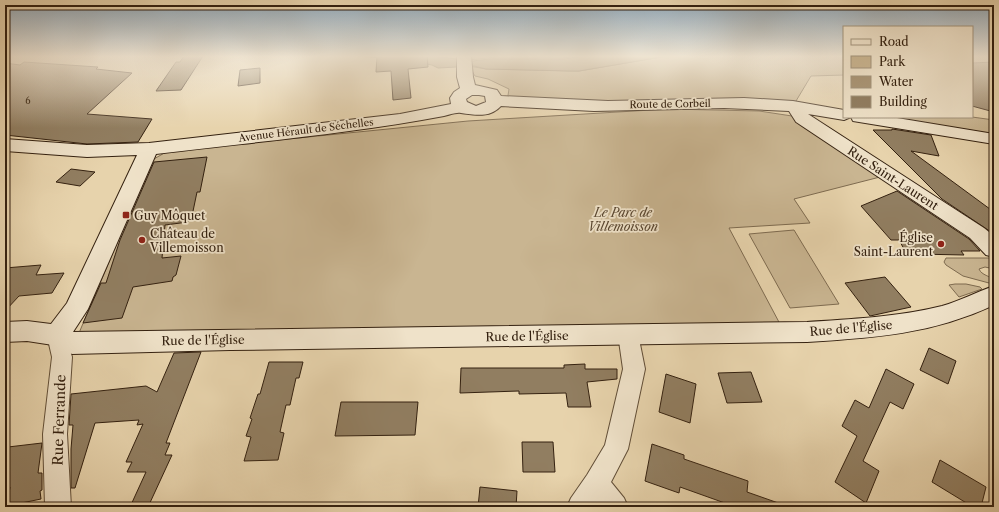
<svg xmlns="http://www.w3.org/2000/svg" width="999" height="512" viewBox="0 0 999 512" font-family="'Libre Caslon Text',serif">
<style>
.green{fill:#c9b591;stroke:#7e6b50}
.water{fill:#aa9677;stroke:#7b674e}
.building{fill:#917e61;stroke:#342110}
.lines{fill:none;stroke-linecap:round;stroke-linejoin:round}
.street-casing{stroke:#614e37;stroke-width:2}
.secondary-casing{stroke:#342110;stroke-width:2}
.street{fill:#efe2c9;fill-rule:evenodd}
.secondary{fill:#efe2c9;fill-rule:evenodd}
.poi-dot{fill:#8f2418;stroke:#efe2c9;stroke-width:1.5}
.labels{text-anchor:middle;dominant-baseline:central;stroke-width:3.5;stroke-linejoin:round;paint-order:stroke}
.far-number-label{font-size:9px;fill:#4b3824}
.far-street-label{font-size:10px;fill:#342110;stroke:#efe2c9}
.street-label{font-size:12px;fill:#342110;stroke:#efe2c9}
.park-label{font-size:12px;font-style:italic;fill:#594630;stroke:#efe2c9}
.poi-label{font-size:12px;fill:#342110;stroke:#efe2c9;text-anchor:start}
.near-street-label{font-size:14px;fill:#342110;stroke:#efe2c9}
</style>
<rect width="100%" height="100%" fill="#e7d3ac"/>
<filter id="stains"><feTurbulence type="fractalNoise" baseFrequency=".005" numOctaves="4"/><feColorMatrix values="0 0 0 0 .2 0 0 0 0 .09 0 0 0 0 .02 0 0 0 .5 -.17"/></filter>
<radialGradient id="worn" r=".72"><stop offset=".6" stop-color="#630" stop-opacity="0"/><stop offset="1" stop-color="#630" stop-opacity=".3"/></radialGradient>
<g class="green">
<polygon points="468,56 577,56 564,58 488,58 468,60"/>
<polygon points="667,56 844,56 844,75 811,76 793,106 507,102 509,89 488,79 475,76 469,66 486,69 579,71"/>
<polygon points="668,109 759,111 792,116 880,177 794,199 810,223 729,228 780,324 146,331 79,333 152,160 168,151 468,121"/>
<polygon points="899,117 972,117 994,120 994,139 887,122"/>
<polygon points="794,230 839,304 790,308 749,234"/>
<path d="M946,258H993L994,269L985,267L979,269C982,276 990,275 994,281L989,283L963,276L946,265L944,262Z"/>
<polygon points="955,284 966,284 980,287 982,289 959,297 949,285"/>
</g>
<polygon class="water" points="358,56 432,56 473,61 489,59 564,59 584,56 667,56 579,71 568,71 486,69 474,66 438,68 432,65 403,60"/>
<g class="building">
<polygon points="184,56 203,56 181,90 156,91 176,62 180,62"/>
<polygon points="377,56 427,56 428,67 408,69 411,98 393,100 391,71 376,72"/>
<polygon points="24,62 98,67 96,69 132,73 87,114 152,119 138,142 87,144 5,135 5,63 20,65"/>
<polygon points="994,62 994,112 972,106 972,63"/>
<polygon points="260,68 260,83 238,86 240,70"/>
<polygon points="892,129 931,135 939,156 911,151 994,212 994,234 942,199 873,130 892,130"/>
<polygon points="207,157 200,192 197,192 192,216 189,218 188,222 165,225 162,258 181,256 176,275 173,277 172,281 133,287 122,318 83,323 101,283 106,283 120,240 154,162"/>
<polygon points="71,169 95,172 80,186 56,182"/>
<polygon points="897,191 969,239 980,251 961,251 964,255 916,254 908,249 904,249 899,240 891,240 861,206"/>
<polygon points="41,265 36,275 64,273 52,293 19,296 5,311 5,268"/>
<polygon points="885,277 911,307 870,316 845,283"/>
<polygon points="929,348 956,361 948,384 920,370"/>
<polygon points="201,352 166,443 170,443 165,455 172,455 148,507 130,507 146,472 127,472 132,462 126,462 143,424 137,425 139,420 95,423 75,488 71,488 71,449 73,425 69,425 71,394 146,386 157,392 174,353"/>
<polygon points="269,362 303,362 299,378 296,378 290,405 286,405 280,432 284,433 278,460 244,461 251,437 246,436 252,419 250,418 258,394 260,394"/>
<polygon points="585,364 585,369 617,369 617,379 587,382 591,407 568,407 566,393 519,394 519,391 460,393 461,368 564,368 564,365"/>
<polygon points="886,369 914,384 903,409 890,402 863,461 879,471 866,503 835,482 857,436 842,426 855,400 869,408"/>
<polygon points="751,372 762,402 727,403 718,373"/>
<polygon points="666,374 696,384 690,423 659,412"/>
<polygon points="341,402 418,402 415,435 335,436"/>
<polygon points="522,442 553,442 555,472 523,472"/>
<polygon points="42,443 38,473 42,473 42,490 40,491 41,499 7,506 10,487 5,488 5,453 8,447"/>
<polygon points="652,444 684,455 684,459 748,481 747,492 784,505 783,507 736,507 680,487 679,493 645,481"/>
<polygon points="940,460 986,487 981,507 973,507 932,482"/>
<polygon points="480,487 517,491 516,507 478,507"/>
</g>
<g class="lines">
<defs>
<g id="street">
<polygon points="57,326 64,329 72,357 67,434 71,507 45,507 43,434 52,357 47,335 50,329"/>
<polygon points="628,326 635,328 638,334 645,369 628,449 611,482 624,498 628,507 599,507 597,504 595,507 567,507 571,498 587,475 605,445 623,369 618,334 621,328"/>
</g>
<path id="secondary" d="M457,56H471L473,77L475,85L497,90L501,96L608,101L744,98L793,101L844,110V117H891L994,134V144L859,122L853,121L851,117L844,120L808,114L984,228L994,236V257L986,255L970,238L796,122L789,111L724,108L594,111L501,106C490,118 476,115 461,113C456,112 449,115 444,116C349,134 252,142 156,154L88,309L73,332L807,322C852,319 898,317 942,306C960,301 976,292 994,286V305C932,334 874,338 807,342L230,350L72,354L53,345L27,341L5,342V322L27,321L51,324L67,303L137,155L87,157L5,151V139L87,145L149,143L400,114L451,104L450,98L454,92L460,88L457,77ZM479,95L485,96L486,102L476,106L467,102L466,99L472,95Z"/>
</defs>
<use href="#street" class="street-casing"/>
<use href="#secondary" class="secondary-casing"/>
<use href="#street" class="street"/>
<use href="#secondary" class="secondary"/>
</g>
<linearGradient id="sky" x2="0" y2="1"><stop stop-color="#8fa8bb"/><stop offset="0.44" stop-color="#f4ebda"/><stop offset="1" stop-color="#f4ebda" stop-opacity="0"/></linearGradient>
<rect width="999" height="128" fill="url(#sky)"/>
<g class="poi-dot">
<rect x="122" y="211" width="8" height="8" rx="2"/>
<circle cx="142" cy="240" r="4"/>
<circle cx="941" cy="244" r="4"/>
</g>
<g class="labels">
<g class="far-number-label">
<text x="28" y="100">6</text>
</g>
<g class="far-street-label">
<text transform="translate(670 104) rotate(-1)">Route de Corbeil</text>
<text transform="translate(306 130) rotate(-7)">Avenue Hérault de Séchelles</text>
</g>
<g class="street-label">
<text transform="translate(893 178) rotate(33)">Rue Saint-Laurent</text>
<text transform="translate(851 328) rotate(-5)">Rue de l'Église</text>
<text transform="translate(527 336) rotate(-1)">Rue de l'Église</text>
<text transform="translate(203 340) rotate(-1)">Rue de l'Église</text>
</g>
<g class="park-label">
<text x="623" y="212">Le Parc de<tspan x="623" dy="14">Villemoisson</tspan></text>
</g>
<g class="poi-label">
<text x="134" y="215">Guy Môquet</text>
<text x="150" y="233">Château de<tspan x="150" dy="14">Villemoisson</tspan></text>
<text x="933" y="237" text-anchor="end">Église<tspan x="933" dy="14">Saint-Laurent</tspan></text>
</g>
<g class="near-street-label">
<text transform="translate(59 420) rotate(-88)">Rue Ferrande</text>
</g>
</g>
<rect width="999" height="512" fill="none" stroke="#e7d3ac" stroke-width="20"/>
<rect x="6" y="6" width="987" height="500" fill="none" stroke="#342110" stroke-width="2"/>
<rect x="10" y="10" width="979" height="492" fill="none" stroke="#342110"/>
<rect x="843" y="26" width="130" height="92" fill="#efe2c9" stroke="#a4957f"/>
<rect x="851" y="39" width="20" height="6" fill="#efe2c9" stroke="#a4957f"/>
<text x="879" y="46" font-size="12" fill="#342110">Road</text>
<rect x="851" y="56" width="20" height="12" fill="#c9b591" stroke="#a4957f"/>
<text x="879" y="66" font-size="12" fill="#342110">Park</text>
<rect x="851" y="76" width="20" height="12" fill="#aa9677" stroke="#a4957f"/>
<text x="879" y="86" font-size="12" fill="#342110">Water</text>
<rect x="851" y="96" width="20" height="12" fill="#917e61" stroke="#a4957f"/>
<text x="879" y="106" font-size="12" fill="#342110">Building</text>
<rect width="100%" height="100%" filter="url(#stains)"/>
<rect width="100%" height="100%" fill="url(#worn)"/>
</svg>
